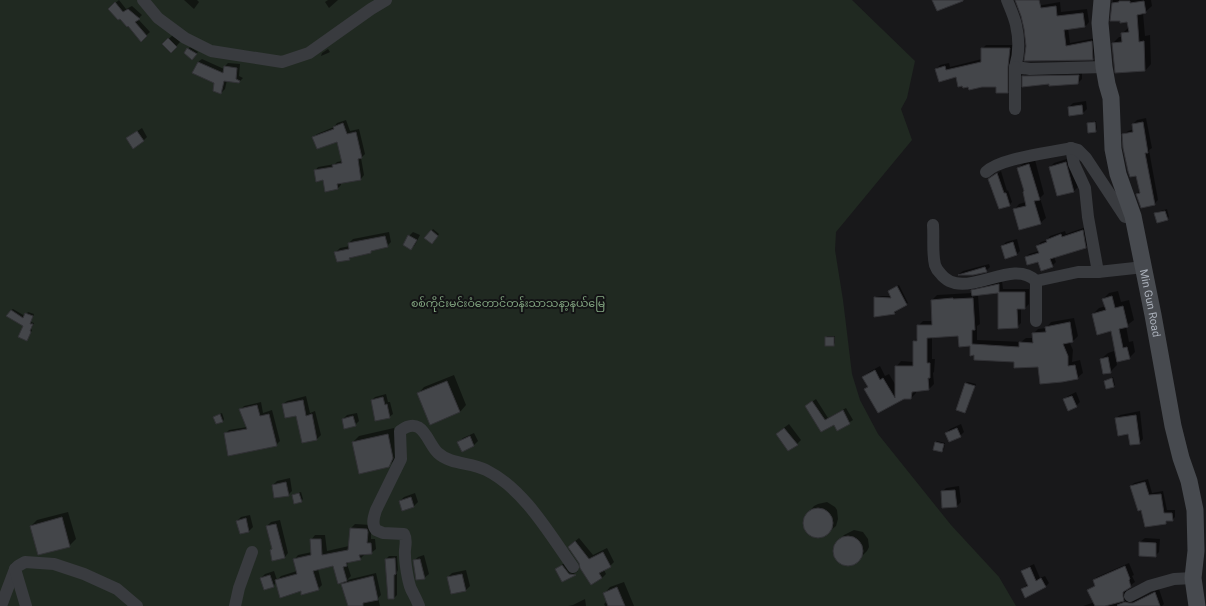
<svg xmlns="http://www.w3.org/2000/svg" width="1206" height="606" viewBox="0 0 1206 606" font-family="Roboto,'Noto Sans Myanmar',sans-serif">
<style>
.green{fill:#202921}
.shadow{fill:#0007}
.building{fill:#44464a;stroke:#323236}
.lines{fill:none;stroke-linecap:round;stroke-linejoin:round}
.street{stroke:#393b3f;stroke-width:12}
.secondary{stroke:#474a4f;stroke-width:17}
.labels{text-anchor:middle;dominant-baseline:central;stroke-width:4;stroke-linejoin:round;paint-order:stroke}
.park-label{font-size:11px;fill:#82a581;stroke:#131315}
.street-label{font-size:11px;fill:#aab0ba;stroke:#131315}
</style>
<rect width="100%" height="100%" fill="#18181a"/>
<polygon class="green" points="0,0 852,0 915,61 907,98 901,109 912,140 836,232 835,250 843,300 852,374 860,400 878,434 951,525 999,577 1016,606 0,606"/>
<g class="shadow">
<polygon points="119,0 126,9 132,6 142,15 138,19 150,32 141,40 112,6"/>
<polygon points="184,0 197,0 199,2 194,9"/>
<polygon points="328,0 338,0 329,8 325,2"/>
<polygon points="1113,0 1151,0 1152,6 1145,12 1143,13 1145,36 1150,35 1151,64 1145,71 1113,43 1119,37 1122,37 1122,34 1129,27 1128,21 1111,20"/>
<polygon points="1060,2 1061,12 1087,9 1089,22 1085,27 1068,28 1070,43 1096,38 1097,55 1093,59 1025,60 1026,35 1025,8"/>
<polygon points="173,35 180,42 171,52 163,44"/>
<polygon points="986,45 1014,45 1011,89 1007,92 997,86 968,86 956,76 936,69 940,65 949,63 950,67 982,59 982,49"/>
<polygon points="190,47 198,52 192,58 185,53"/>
<polygon points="328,49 330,52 328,53 321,56 322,53"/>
<polygon points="202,59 224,69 225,66 228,63 240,64 239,76 243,78 239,82 227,80 225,89 221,93 216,83 198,62"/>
<polygon points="1027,72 1082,72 1082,79 1078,83 1050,83 1024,76"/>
<polygon points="1086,101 1087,109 1083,113 1070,115 1069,107 1073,103"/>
<polygon points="1146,118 1152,148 1149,150 1158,200 1154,204 1137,194 1140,190 1137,175 1123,135 1128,131 1134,129 1133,124 1137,120"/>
<polygon points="346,120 350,131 359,129 365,154 361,158 364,175 361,179 341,183 341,185 338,188 324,179 315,171 318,167 335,164 337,162 342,161 338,140 313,137 317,134 334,127 337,123"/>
<polygon points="1096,121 1097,129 1096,131 1088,124 1090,122"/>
<polygon points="142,128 147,137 143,141 127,138"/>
<polygon points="1070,158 1078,187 1074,191 1050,167 1054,163"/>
<polygon points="1035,160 1044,194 1040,198 1046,218 1040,223 1014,210 1019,204 1026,202 1025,190 1018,168 1024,163"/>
<polygon points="1001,171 1007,191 1008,190 1012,202 1009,205 994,191 992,192 989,179"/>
<polygon points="1167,209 1169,217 1167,219 1155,214 1157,212"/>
<polygon points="1086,227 1089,243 1085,247 1054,257 1056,262 1052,266 1026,257 1029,254 1039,251 1037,246 1041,242 1047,240 1050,236 1065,231 1066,234"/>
<polygon points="433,229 439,234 432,243 426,238"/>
<polygon points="389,232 391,242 387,246 352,256 349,259 336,252 340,248 350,246 349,243 353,239"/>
<polygon points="413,232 420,235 415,245 411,249 409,236"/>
<polygon points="1017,239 1020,251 1016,255 1002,246 1006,242"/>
<polygon points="989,264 990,267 986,271 972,274 959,274 963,271"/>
<polygon points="1002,281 1003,289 1029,289 1029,304 1025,308 1021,308 1021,323 1017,327 999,292 978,295 980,324 977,326 977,340 1021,342 1026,338 1034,338 1033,334 1038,329 1046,328 1051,322 1074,318 1078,336 1073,341 1069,341 1073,350 1072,362 1080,360 1083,373 1077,378 1039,366 1015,361 971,345 959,335 932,337 932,359 935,359 934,372 933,373 934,384 929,389 916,390 916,393 911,398 903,398 878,412 866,389 868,386 864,377 869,372 880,366 885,376 889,374 896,386 896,367 901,361 914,362 914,342 918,337 918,326 923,321 933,321 932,300 937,295 972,293 972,291 976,287"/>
<polygon points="899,285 908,303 895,310 896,312 895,313 875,316 875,298 876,296 892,296 891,290"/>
<polygon points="1118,291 1121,302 1129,300 1134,320 1126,326 1129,342 1133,341 1135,352 1129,358 1112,330 1093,314 1099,308 1106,306 1103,299 1109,293"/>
<polygon points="13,309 25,316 28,312 34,314 31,322 34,323 31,329 32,330 27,340 24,326 11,310"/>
<polygon points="827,336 835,336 835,343 833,345 826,338"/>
<polygon points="1114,351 1117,365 1110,372 1101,359 1108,353"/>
<polygon points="454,375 466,405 460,412 430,424 418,394 424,387"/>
<polygon points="1113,377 1115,385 1113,386 1105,381"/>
<polygon points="968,382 976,384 965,412 966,383"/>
<polygon points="1076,392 1080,402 1076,406 1064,400 1068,396"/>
<polygon points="386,394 388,402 390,402 393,414 389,417 372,400 375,397"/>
<polygon points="306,396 310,413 315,411 321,435 317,439 303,442 297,414 283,404 287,401"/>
<polygon points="816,399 828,418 846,408 853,420 838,429 834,423 822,431 806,406"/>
<polygon points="261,402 263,413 272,410 280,441 276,445 225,434 229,430 247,427 241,409 244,406"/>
<polygon points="1140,411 1143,439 1139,443 1129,433 1116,418 1120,415"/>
<polygon points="222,413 224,419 223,421 214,417"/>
<polygon points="357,413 359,421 355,425 343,419 347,415"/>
<polygon points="789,424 801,440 797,444 781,430"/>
<polygon points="961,424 964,432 960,436 946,433 950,429"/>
<polygon points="394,428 399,451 395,460 388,466 353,442 359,436"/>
<polygon points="474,433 478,441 474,445 463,450 459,442 463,438"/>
<polygon points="937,441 945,443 944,449 942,451 936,442"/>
<polygon points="290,478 292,491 288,495 273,485 277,481"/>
<polygon points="1148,479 1152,493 1163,491 1167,510 1175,510 1175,517 1172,520 1168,520 1166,523 1141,509 1131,486 1134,483"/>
<polygon points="959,486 961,502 957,506 942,492 946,488"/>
<polygon points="301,492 303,499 301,501 293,495"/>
<polygon points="415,493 418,502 414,506 400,501 404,497"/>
<polygon points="827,502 835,507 837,510 838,519 836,526 824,536 815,537 811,536 805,530 804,521 808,513 814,506 818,504"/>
<polygon points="68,512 76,539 69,546 31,526 37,520"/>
<polygon points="250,515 253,527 249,531 240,533 237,521 241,517"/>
<polygon points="280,520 288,553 285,557 273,549 267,526 271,522"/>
<polygon points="355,524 371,525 371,539 375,539 376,549 371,553 364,553 364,555 360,559 350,561 347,564 351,576 347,580 376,573 381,595 378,598 380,606 356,606 342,584 345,581 333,565 318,569 322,585 318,589 301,590 277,582 273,586 261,578 265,574 274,571 277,580 281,576 297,571 294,560 298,555 312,552 311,540 315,535 325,535 327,551 349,546 351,528"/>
<polygon points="854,530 863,532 868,539 869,547 867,551 854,564 845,565 838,560 836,557 835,548 837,542 844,535"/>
<polygon points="579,538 593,555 607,548 614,562 610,566 604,570 606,574 602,578 591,584 573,543"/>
<polygon points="1145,538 1160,539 1159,552 1155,556 1140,542"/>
<polygon points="424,555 429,574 424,578 414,561 418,557"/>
<polygon points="389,556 397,556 398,570 397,572 397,595 394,598 386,559"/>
<polygon points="567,561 574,570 578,571 563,581 556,569"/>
<polygon points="1129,563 1134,575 1132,576 1135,582 1126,589 1126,592 1129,599 1134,600 1138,599 1159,589 1164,604 1162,606 1083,606 1095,602 1088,590 1096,585 1094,580 1097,577"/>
<polygon points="1034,564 1040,578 1045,576 1049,583 1046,586 1022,589 1028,584 1022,571 1026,568"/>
<polygon points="466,570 470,586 466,590 448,577 452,573"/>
<polygon points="624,582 634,606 605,606 604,604 607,601 604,594 610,587"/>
<polygon points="585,599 586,606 568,606 573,605"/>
</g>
<g class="building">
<polygon points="932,0 963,0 963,1 937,11"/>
<polygon points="1015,0 1039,0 1041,8 1056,6 1057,16 1083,13 1085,27 1064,30 1066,46 1092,41 1093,60 1024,61 1026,46 1024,29 1021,16"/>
<polygon points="1119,1 1130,1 1130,3 1144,1 1146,13 1137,15 1139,42 1144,41 1145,71 1115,73 1112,43 1122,42 1121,33 1129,32 1127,22 1120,23 1120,21 1110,21 1112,3 1119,2"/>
<polygon points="115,2 123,12 128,9 140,19 135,22 147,36 141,42 128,26 127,27 120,19 118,20 108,9"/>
<polygon points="168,38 177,47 171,53 162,44"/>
<polygon points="187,48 197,54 192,60 184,53"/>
<polygon points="981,48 1010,48 1008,67 1008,93 996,93 996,87 982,87 969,90 968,87 963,88 962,86 958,87 956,77 939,82 935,69 945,66 946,70 981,62"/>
<polygon points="198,62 223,73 224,66 237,68 236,79 240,81 239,83 224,81 221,94 213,91 214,83 192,73"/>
<polygon points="1079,75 1078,84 1049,86 1049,84 1022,87 1022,76"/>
<polygon points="1082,105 1083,114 1069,116 1068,107"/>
<polygon points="1095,122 1096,132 1088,133 1087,123"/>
<polygon points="1143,122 1148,153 1145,153 1155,205 1141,208 1136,194 1140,193 1136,176 1130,177 1128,171 1123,148 1122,134 1133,132 1132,124"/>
<polygon points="343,123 347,134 356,132 362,158 358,159 361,180 337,184 338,189 325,192 323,180 316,182 314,170 333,167 332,165 342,163 337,142 317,149 312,137 334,129 333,127"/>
<polygon points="137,131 144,141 133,149 126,138"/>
<polygon points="1066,162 1074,192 1057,196 1049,167"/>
<polygon points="1029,164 1040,200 1034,201 1041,224 1019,230 1013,209 1026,206 1023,192 1024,191 1017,168"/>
<polygon points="997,173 1004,193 1006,193 1010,206 999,209 988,179"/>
<polygon points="1165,211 1168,220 1157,223 1154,213"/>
<polygon points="431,230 438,236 432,244 424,238"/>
<polygon points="1083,230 1086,248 1050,259 1053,267 1041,271 1038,262 1027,265 1025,257 1039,253 1036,246 1047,242 1046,240 1061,234 1062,237"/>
<polygon points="408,235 417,240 411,250 403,245"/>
<polygon points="385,236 388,247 371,251 371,253 349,258 350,260 337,262 334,252 349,249 348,243"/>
<polygon points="1013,242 1017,255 1005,259 1001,246"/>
<polygon points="985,267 987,272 973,275 958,275"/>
<polygon points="999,284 999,292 1025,292 1025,309 1017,309 1018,328 998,329 998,293 972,296 971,290"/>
<polygon points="897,286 907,305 894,312 895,314 874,317 874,297 891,298 888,291"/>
<polygon points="1112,296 1115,308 1123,306 1128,327 1119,329 1123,348 1127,347 1130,359 1117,362 1111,331 1097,335 1092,314 1106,310 1102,299"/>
<polygon points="953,298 953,299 973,298 975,330 972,330 972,344 1019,347 1019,342 1033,343 1032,333 1046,332 1045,327 1070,322 1073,342 1063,344 1068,356 1068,366 1075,365 1078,379 1062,382 1040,384 1038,367 1014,368 1014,362 974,360 974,355 970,356 970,346 959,347 958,336 928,338 927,338 927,363 930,363 930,378 928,378 929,390 912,392 911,399 904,399 878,413 864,389 868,387 862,377 875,370 880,380 883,378 895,398 895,366 913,366 913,341 917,341 917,325 932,325 931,300"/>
<polygon points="11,310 23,318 25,313 33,316 30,324 33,324 30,331 31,332 27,341 18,337 23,326 6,316"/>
<rect x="825" y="337" width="9" height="9"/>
<polygon points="1108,357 1111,373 1103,374 1100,359"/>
<polygon points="1112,378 1114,387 1106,389 1104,381"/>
<polygon points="447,381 460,412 430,425 417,393"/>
<polygon points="965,383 975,386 965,413 956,410"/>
<polygon points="1072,396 1077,407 1068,411 1063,399"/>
<polygon points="383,397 385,405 387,404 390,418 375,421 371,400"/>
<polygon points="303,400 306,416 312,414 317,440 302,443 296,416 285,418 282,404"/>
<polygon points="812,401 825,420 843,410 850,424 837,431 834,425 821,432 805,406"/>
<polygon points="257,405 260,416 269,414 277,446 228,456 224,433 247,429 239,409"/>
<polygon points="220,414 223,422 216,424 213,417"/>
<polygon points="1136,415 1140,444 1130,445 1128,434 1118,436 1115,418"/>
<polygon points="353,416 356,426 344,429 342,419"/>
<polygon points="784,428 798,445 788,451 776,434"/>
<polygon points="957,428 961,437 949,442 945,433"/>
<polygon points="388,434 393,458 389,467 359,474 352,442"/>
<polygon points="470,436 474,446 462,452 457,442"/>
<polygon points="935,442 944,444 942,452 933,450"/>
<polygon points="286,482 289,496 274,498 272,485"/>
<polygon points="1145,482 1149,495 1161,494 1164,513 1172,513 1173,521 1166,521 1166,524 1145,527 1141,510 1138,511 1130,486"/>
<polygon points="955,490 957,507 942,508 941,491"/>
<polygon points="299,493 302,502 294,504 292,495"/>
<polygon points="411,497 414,507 402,511 399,501"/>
<circle cx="818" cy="523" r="15"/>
<polygon points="62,517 70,547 38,555 30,526"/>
<polygon points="246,518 249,532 240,534 236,521"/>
<polygon points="276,524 285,558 272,561 270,550 272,549 266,526"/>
<polygon points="350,528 367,529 368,532 367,543 371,543 372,554 359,555 361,560 346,563 347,566 343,567 347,581 338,584 333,566 313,571 319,590 301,595 301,591 280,598 275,580 297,574 293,559 311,555 310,539 321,539 322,555 348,550"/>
<circle cx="848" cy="551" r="15"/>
<polygon points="575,541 589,559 603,552 611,567 599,573 602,578 591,585 580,568 579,563 568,547"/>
<polygon points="1139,542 1156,543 1156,557 1139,556"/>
<polygon points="395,558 396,574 394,575 394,599 388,599 385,559"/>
<polygon points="420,559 425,579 416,580 413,560"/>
<polygon points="562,565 569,574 576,575 562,582 555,569"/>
<polygon points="1125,566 1130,579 1129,580 1131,587 1123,592 1123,596 1124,601 1105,606 1095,606 1087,590 1095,586 1093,580"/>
<polygon points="1030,567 1036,581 1041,578 1046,587 1025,598 1021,589 1028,586 1021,571"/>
<polygon points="462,574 466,591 451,594 447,577"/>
<polygon points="270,575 274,587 264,590 260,578"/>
<polygon points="373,576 378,600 363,603 363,606 348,606 341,584"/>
<polygon points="617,587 625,606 608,606 603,593"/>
<polygon points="1155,592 1160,606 1118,606 1117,605 1125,602 1129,603 1133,603"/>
</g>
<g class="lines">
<g class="street">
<polyline points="143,0 158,18 185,38 211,51 282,62 309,53 371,9 386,0"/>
<path d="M1007,0C1010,8 1014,16 1016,25C1019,38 1019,54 1015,67L1030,69L1104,67"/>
<polyline points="1015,109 1015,67"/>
<polyline points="1071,148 1074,164 1085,188 1088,217 1098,272"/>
<path d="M986,172C1000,158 1050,153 1071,148L1078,150L1086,158L1125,217L1133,216"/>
<path d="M933,225C934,238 932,253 935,265C936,268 938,271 940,273C963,304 1011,256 1036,281"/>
<polyline points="1036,321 1036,281 1078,272 1098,272 1144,267"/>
<polyline points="1130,596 1149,586 1174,579 1193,578"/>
<polyline points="1,606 15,569"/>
<polyline points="26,606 15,569 18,566 25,562 54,564 84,574 117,589 137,606"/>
<polyline points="235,606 239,588 252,552"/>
<path d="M419,606C417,600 414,595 411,589C408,582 405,563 405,555C404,548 408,541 404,534L383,533L376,530C371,524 374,516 376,510L401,459L400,431C423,414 427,443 438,453C451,465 471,462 486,470C524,489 549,533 573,567"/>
</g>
<path class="secondary" id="s1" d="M1102,0L1100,23L1104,67L1107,84L1111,98L1113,149L1118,174L1133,216L1153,315L1173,426L1181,458L1189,481L1195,510L1196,551L1193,578L1197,606"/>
</g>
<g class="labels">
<g class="park-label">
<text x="508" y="303">စစ်ကိုင်းမင်းဝံတောင်တန်းသာသနာ့နယ်မြေ</text>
</g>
<g class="street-label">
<text stroke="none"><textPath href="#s1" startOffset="309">Min Gun Road</textPath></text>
</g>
</g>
</svg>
